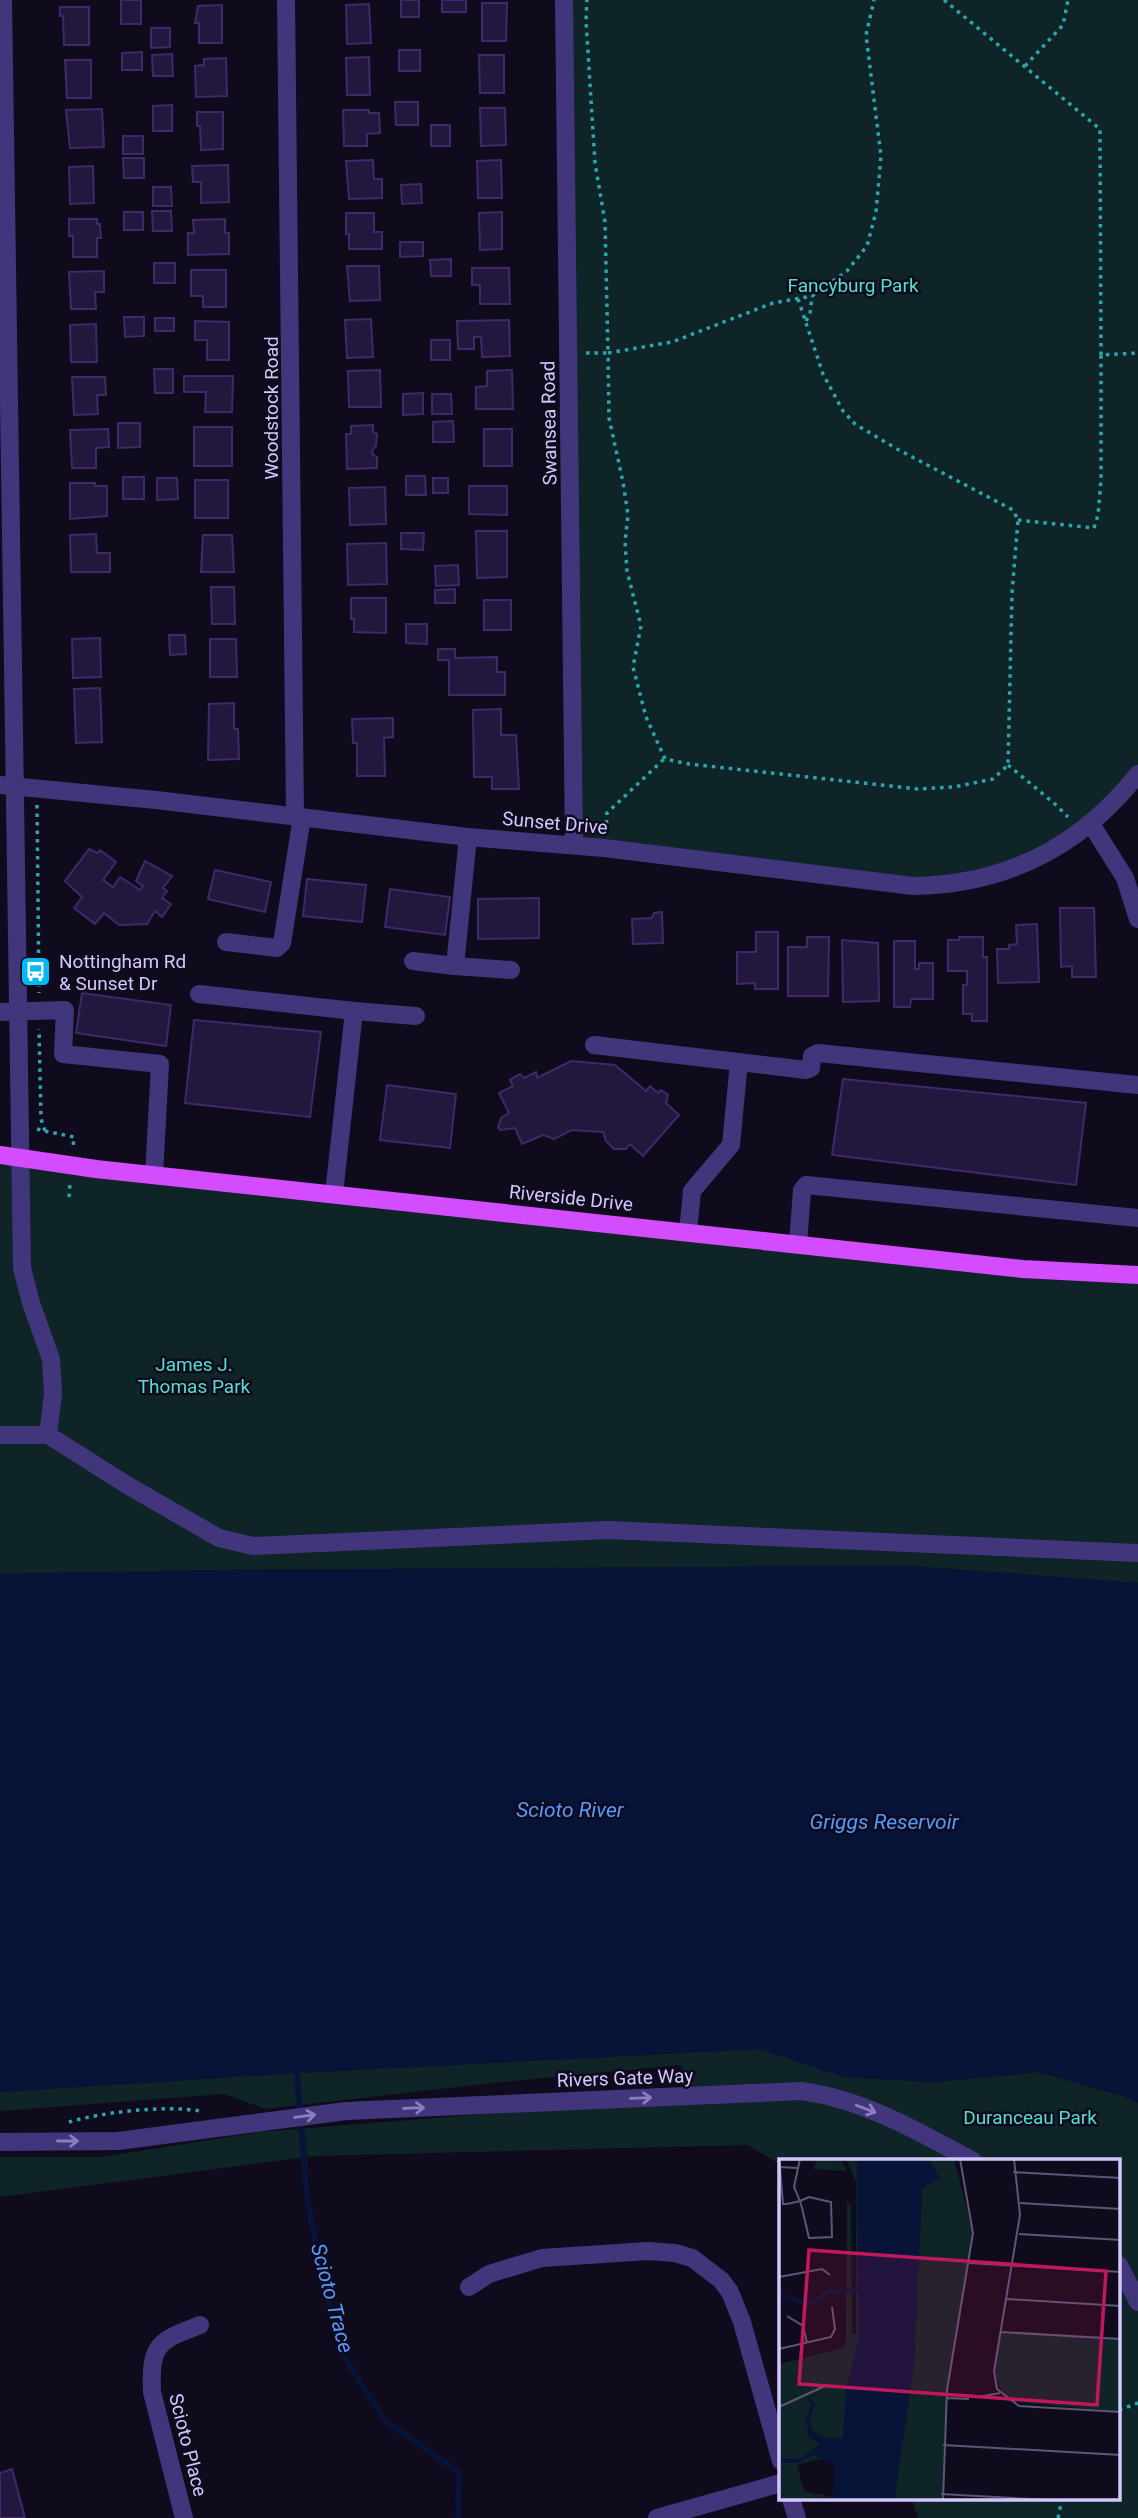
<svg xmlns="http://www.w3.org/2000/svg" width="1138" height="2518" viewBox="0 0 1138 2518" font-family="Roboto,sans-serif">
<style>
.green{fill:#0e2426}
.water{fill:#081338}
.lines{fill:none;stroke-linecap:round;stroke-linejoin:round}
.stream{stroke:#081338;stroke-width:6}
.building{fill:#24173d;stroke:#3e296a;stroke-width:2}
.path{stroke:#2ca5ae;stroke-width:3.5;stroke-dasharray:3.5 5;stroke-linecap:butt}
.minor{stroke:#41367c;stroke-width:18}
.major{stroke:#d34dff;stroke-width:18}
.oneway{stroke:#8a7ebe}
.labels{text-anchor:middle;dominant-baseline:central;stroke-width:5;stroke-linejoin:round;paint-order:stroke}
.park-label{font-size:19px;fill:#53dfce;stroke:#100b1c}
.street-label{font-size:19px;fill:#d4c6ff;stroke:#100b1c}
.poi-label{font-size:19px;fill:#d4c6ff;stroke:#100b1c;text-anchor:start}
.water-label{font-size:21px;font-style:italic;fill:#549aff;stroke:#100b1c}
.inset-river{fill:none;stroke:#081338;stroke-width:3.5}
.inset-road{fill:none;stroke:#5e5677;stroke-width:2}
.view{fill:#c2185b;fill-opacity:0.15;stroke:#c2185b;stroke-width:3.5}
.inset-edge{fill:none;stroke:#d4c6ff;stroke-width:3.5}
</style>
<rect width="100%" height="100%" fill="#100b1c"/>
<g class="green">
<polygon points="564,0 1138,0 1138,774 1074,838 938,886 574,845"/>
<polygon points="0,1155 1138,1275 1138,1583 909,1566 217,1570 0,1574"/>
<polygon points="759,2049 844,2077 933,2082 1039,2072 1123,2096 1138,2103 1138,2518 918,2518 912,2499 1119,2499 1119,2161 781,2161 781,2165 748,2145 316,2156 0,2197 0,2157 102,2157 259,2132 510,2112 676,2103 686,2078 680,2065 492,2083 266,2109 224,2094 0,2111 0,2092 297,2073"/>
</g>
<polygon class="water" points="909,1566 1138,1583 1138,2103 1123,2096 1039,2072 933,2082 843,2077 759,2049 297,2073 0,2092 0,1574 217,1570"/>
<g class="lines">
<polyline class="stream" points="297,2073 307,2197 322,2277 341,2351 385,2421 459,2472 458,2518"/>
</g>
<g class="building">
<rect x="121" y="0" width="20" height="24"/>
<rect x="401" y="0" width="18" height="17"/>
<rect x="442" y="0" width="24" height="12"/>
<polygon points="482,3 507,3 506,41 482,41"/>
<polygon points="369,4 371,43 347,44 346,5"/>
<polygon points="222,5 222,43 199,43 199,23 195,23 198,6"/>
<polygon points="60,7 89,7 89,45 64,45 63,16 60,16"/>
<polygon points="151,28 170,28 170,47 151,48"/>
<rect x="399" y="50" width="21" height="21"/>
<polygon points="142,52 142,70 122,70 122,53"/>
<polygon points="172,54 173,76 153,76 152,55"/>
<polygon points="479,55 504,55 504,93 480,93"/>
<polygon points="369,57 370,95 347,95 346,58"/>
<polygon points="226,58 227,96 196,97 195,66 204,65 204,59"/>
<polygon points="65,60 91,60 91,98 67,98"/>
<polygon points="395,102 418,102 418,125 396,125"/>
<polygon points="172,105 172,131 153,131 153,106"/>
<polygon points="480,108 505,108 506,145 481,146"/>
<polygon points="102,109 104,147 70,148 66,110"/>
<polygon points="343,110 369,110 369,113 379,113 380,133 367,134 367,146 344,146"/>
<polygon points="197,112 223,112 223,149 201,150 200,126 197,126"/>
<rect x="431" y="125" width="19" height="21"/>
<rect x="123" y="136" width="20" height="18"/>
<polygon points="123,158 144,158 144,178 124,178"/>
<polygon points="373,160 374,179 382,179 382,198 349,199 346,161"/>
<polygon points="501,160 502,198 478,198 477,161"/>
<polygon points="228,165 229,202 201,203 201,182 193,182 192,166"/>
<polygon points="93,166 94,203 70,204 69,167"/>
<polygon points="421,184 422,203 402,204 401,185"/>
<polygon points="153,187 171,187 172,206 153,206"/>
<polygon points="152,211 171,211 172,231 153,231"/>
<rect x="124" y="212" width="19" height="18"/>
<polygon points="502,212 502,249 480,250 479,213"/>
<polygon points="346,213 374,213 374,232 382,232 382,249 349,249 349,234 346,234"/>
<polygon points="69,219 97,219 97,224 100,224 101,238 97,238 97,257 73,257 73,236 69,236"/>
<polygon points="225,219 225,233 229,233 229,254 188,255 188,233 194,233 193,220"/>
<polygon points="400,242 423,242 423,256 400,257"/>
<polygon points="451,259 451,276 431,276 430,260"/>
<rect x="154" y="263" width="21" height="20"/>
<polygon points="347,266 379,266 380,300 350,301"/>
<polygon points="472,268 509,268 510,304 480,304 480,285 472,285"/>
<polygon points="191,270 226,270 226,307 203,307 203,296 191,296"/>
<polygon points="104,271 104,292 95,292 96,309 71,309 69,272"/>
<polygon points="124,317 144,317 144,336 125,337"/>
<rect x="155" y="318" width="19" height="13"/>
<polygon points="371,319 373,357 347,358 345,320"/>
<polygon points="509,320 510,356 482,357 481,337 474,337 474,349 458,349 457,321"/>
<polygon points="195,321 229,322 229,360 207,360 207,340 195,340"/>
<polygon points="96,324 97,362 71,362 70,325"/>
<rect x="431" y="340" width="19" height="20"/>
<polygon points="154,369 173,369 173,393 155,393"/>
<polygon points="380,370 381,407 349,407 348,371"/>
<polygon points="512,370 513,409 476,409 476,387 487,386 487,371"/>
<polygon points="184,376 233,376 232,412 205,412 206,392 184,392"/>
<polygon points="72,377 105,377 106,395 97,395 98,414 74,415"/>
<polygon points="423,393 423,414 403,415 403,394"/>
<polygon points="432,394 451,394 452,414 432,414"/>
<polygon points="453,421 454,442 433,442 433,422"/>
<polygon points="118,423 140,423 140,447 118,448"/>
<polygon points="373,425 373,432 377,434 376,446 373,449 372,454 377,457 377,468 347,469 346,434 351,434 351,426"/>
<rect x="194" y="427" width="38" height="39"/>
<polygon points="108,429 109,447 96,448 96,468 72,468 70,430"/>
<rect x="484" y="429" width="28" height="37"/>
<polygon points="406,476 425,476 426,495 406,495"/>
<rect x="123" y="477" width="21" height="22"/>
<polygon points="157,478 177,478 178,499 157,500"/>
<rect x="433" y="478" width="15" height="15"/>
<rect x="195" y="480" width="33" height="38"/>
<polygon points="70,483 95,483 95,486 107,486 107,516 70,519"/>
<polygon points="469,486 507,486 507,515 469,514"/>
<polygon points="385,487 386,524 350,525 349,488"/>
<polygon points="476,531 507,531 507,577 477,578"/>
<polygon points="401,533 424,533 423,550 401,549"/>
<polygon points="96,534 97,553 110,553 110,572 71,572 70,535"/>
<polygon points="203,535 232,535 234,572 201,572"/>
<polygon points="386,543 387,584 348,585 347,544"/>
<polygon points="458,565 459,585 436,586 435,566"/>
<polygon points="211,587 234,587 235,624 212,624"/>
<polygon points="455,589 455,603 435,603 435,590"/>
<polygon points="351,598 386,598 386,633 354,632 354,619 351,619"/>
<rect x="484" y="600" width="27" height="30"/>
<polygon points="406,624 427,624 427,644 406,643"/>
<polygon points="169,635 185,635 186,654 170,655"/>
<polygon points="100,638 101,677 73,678 72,639"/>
<polygon points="210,639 236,639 237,677 210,677"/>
<polygon points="438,649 455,649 455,658 497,657 497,672 505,672 505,695 449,695 449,660 438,660"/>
<polygon points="100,688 102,742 76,743 74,689"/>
<polygon points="234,703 234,729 238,729 239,759 208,760 209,704"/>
<polygon points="501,709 501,735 516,735 519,789 492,789 492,777 474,777 473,710"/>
<polygon points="393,718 393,737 384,738 385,776 357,776 357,743 353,743 352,719"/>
<polygon points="89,849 98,853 100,850 116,862 103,880 113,887 120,877 140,890 143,886 136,881 145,861 172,876 163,888 167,891 162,898 171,904 162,917 155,911 147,924 119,925 104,913 95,924 74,908 82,897 65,881"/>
<polygon points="215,870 271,882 265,912 208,899"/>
<polygon points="307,879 366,885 362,922 303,916"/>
<polygon points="390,889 450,897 445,935 385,927"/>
<polygon points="539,898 539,938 478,939 478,899"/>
<polygon points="1060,908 1094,908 1096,977 1072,977 1072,966 1061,967"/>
<polygon points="662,912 663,943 633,944 632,919 652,918 654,913"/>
<polygon points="1037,924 1039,982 998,983 997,949 1009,949 1009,945 1017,944 1016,925"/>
<polygon points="756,932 778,932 778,989 755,989 755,983 737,984 737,952 756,952"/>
<polygon points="807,937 829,937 828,996 788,996 788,947 807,947"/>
<polygon points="959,937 983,937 983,957 987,957 987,1021 972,1021 972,1014 963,1014 963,985 967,985 967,971 948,971 948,940 959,940"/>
<polygon points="842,940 878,943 879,1001 843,1002"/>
<polygon points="894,941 915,941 915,969 919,969 919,963 933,963 933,999 911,999 910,1007 894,1007"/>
<polygon points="82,993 171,1005 166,1046 76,1033"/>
<polygon points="194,1020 321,1032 310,1117 185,1103"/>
<polygon points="571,1061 615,1065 646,1091 650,1086 658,1093 661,1090 668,1095 666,1103 679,1115 643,1156 630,1144 626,1149 614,1149 606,1141 603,1132 572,1130 554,1139 543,1135 522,1144 515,1128 500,1130 498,1127 502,1117 509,1113 499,1093 513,1086 510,1080 520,1074 524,1078 536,1072 537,1078"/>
<polygon points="843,1079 1086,1103 1076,1185 832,1155"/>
<polygon points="387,1085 456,1094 450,1148 380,1140"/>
<polygon points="12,2469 25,2518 0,2518 0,2473"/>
</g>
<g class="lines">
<g class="path">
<polyline points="944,0 1100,129 1101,355"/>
<polyline points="1025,66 1063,25 1068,0"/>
<polyline points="798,299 823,374 843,411 855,424 897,449 1013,510 1018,520 1012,593 1008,765 993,779 954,787 918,789 689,764 665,759 646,717 633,667 641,626 627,571 625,542 628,515 623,482 609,418 608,353 672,342 773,303 812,296 847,271 867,246 876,212 881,156 866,35 874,0"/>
<polyline points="806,321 810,314 812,296"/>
<polyline points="586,353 608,353 605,222 595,163 586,21 587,0"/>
<polyline points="1018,520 1094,528 1098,515 1101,480 1101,355 1138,353"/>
<polyline points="1008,765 1055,804 1068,817"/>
<polyline points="37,805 39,993"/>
<polyline points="606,832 607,813 664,759"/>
<polyline points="37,1129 45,1131 41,1119 39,1029"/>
<polyline points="45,1131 74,1137 73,1148"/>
<polyline points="69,1197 70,1183"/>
<path d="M69,2122C103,2112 165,2105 200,2111"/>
<polyline points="1119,2410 1138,2403"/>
<polyline points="1058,2518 1062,2499"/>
</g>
<g class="minor">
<polyline points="3,0 22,1268 31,1303 51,1359 53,1394 48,1435"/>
<polyline points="286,0 295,816"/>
<polyline points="564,0 574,845"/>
<path d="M0,785L156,800L468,837L604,848L913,886C1006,885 1080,847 1138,774"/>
<polyline points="1091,824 1125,878 1138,919"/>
<polyline points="468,837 455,966 511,970"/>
<polyline points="226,942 277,948 282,943 302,817"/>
<polyline points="413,961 455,966"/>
<polyline points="199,994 354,1011 334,1194"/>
<polyline points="354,1011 416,1016"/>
<polyline points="0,1012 65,1010 63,1054 160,1064 154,1175"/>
<polyline points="594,1045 806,1070 811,1068 812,1056 818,1053 1138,1085"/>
<polyline points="688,1232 692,1191 731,1145 739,1062"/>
<polyline points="798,1244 802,1190 806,1185 1138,1218"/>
<polyline points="0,1435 48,1435 127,1485 219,1538 253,1546 608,1530 1138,1553"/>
<path d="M0,2142L118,2141L346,2111L801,2091C863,2099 919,2132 973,2161"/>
<polyline points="1119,2265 1138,2302"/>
<polyline points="469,2287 489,2274 542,2258 648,2251 675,2253 692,2258 721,2280 730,2292 742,2322 781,2461"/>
<polyline points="791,2499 797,2518"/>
<path d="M184,2518L152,2392C150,2344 158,2341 200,2325"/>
<polyline points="657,2518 781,2483"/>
</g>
<polyline class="major" points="0,1155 96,1169 1023,1269 1138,1275"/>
</g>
<defs><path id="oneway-shaft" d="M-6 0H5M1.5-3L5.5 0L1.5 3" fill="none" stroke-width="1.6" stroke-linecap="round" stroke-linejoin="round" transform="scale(1.75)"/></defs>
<g class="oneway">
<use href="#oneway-shaft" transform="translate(641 2098) rotate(-2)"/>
<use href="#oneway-shaft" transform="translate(414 2108) rotate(-2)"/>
<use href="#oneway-shaft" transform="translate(866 2109) rotate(21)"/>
<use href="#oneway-shaft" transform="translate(305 2116) rotate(-7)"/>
<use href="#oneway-shaft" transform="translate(68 2141)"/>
</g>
<defs>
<symbol id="bus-square" viewBox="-11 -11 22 22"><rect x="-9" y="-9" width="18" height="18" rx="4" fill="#00baf1" stroke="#100b1c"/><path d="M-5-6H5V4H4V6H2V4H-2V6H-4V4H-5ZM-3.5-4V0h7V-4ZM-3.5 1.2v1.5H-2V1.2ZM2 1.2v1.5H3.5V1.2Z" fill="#fff"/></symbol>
</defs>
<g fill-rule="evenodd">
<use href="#bus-square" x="18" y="954" width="35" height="35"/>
</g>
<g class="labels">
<g class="park-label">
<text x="853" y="285">Fancyburg Park</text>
<text x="194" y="1364">James J.<tspan x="194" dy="22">Thomas Park</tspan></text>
<text x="1030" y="2117">Duranceau Park</text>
</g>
<g class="street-label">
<text transform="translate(271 408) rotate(-90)">Woodstock Road</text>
<text transform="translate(549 423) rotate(-91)">Swansea Road</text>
<text transform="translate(555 823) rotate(5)">Sunset Drive</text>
<text transform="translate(571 1198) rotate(6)">Riverside Drive</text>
<text transform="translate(625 2078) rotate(-2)">Rivers Gate Way</text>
<text transform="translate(188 2445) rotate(76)">Scioto Place</text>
</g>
<g class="poi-label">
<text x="59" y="961">Nottingham Rd<tspan x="59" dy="22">&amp; Sunset Dr</tspan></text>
</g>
<g class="water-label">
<text x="570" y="1810">Scioto River</text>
<text x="884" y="1822">Griggs Reservoir</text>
<text transform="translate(332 2298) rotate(75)">Scioto Trace</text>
</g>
</g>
<g transform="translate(779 2159)">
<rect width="341" height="341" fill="#100b1c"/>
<path d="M38,0L63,2L68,12L34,10ZM67,0H78L81,8L79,185L67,232L64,280L46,279L35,273L29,277L41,285L30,295L44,299L18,306L25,332L54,338L0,341V205L63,189L67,183L68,42L72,46L73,174L77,175V23ZM149,0H175L194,74L168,231L164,341H115L135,206L143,30L152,9ZM222,173L341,180V253L228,242L215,215Z" fill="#0e2426"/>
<path d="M78,0H149L161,19L143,30L135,206L115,341H53L56,307L29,293L39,290L41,285L29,277V270L46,279L64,280L67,232L79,184Z" fill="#081338"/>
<path class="inset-river" d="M0,135L31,146L47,133L80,130M28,239L34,245L28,263L32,272M1,302H19L32,295"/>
<path class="inset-road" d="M235,0L241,56L215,212L218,230L240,247L342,253M18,9L1,8L4,45H8L21,42L30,38L52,43L53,78L30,79L23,49L21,42L15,28L21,0M234,13L342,19M241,44L342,50M240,75L342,81M190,104L342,113M0,118L43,110L51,116M228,140L342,147M8,157L24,167L28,184M222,173L342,180M0,190L52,178L56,170L53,148M199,238L221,234M168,239L190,240M0,248L48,226M0,277V312M164,286L342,296M162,335L268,341M164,341L168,231L194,74L181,0"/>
<path class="view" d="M30,91L327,112L318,246L20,225Z"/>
<rect width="341" height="341" class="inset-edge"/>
</g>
</svg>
